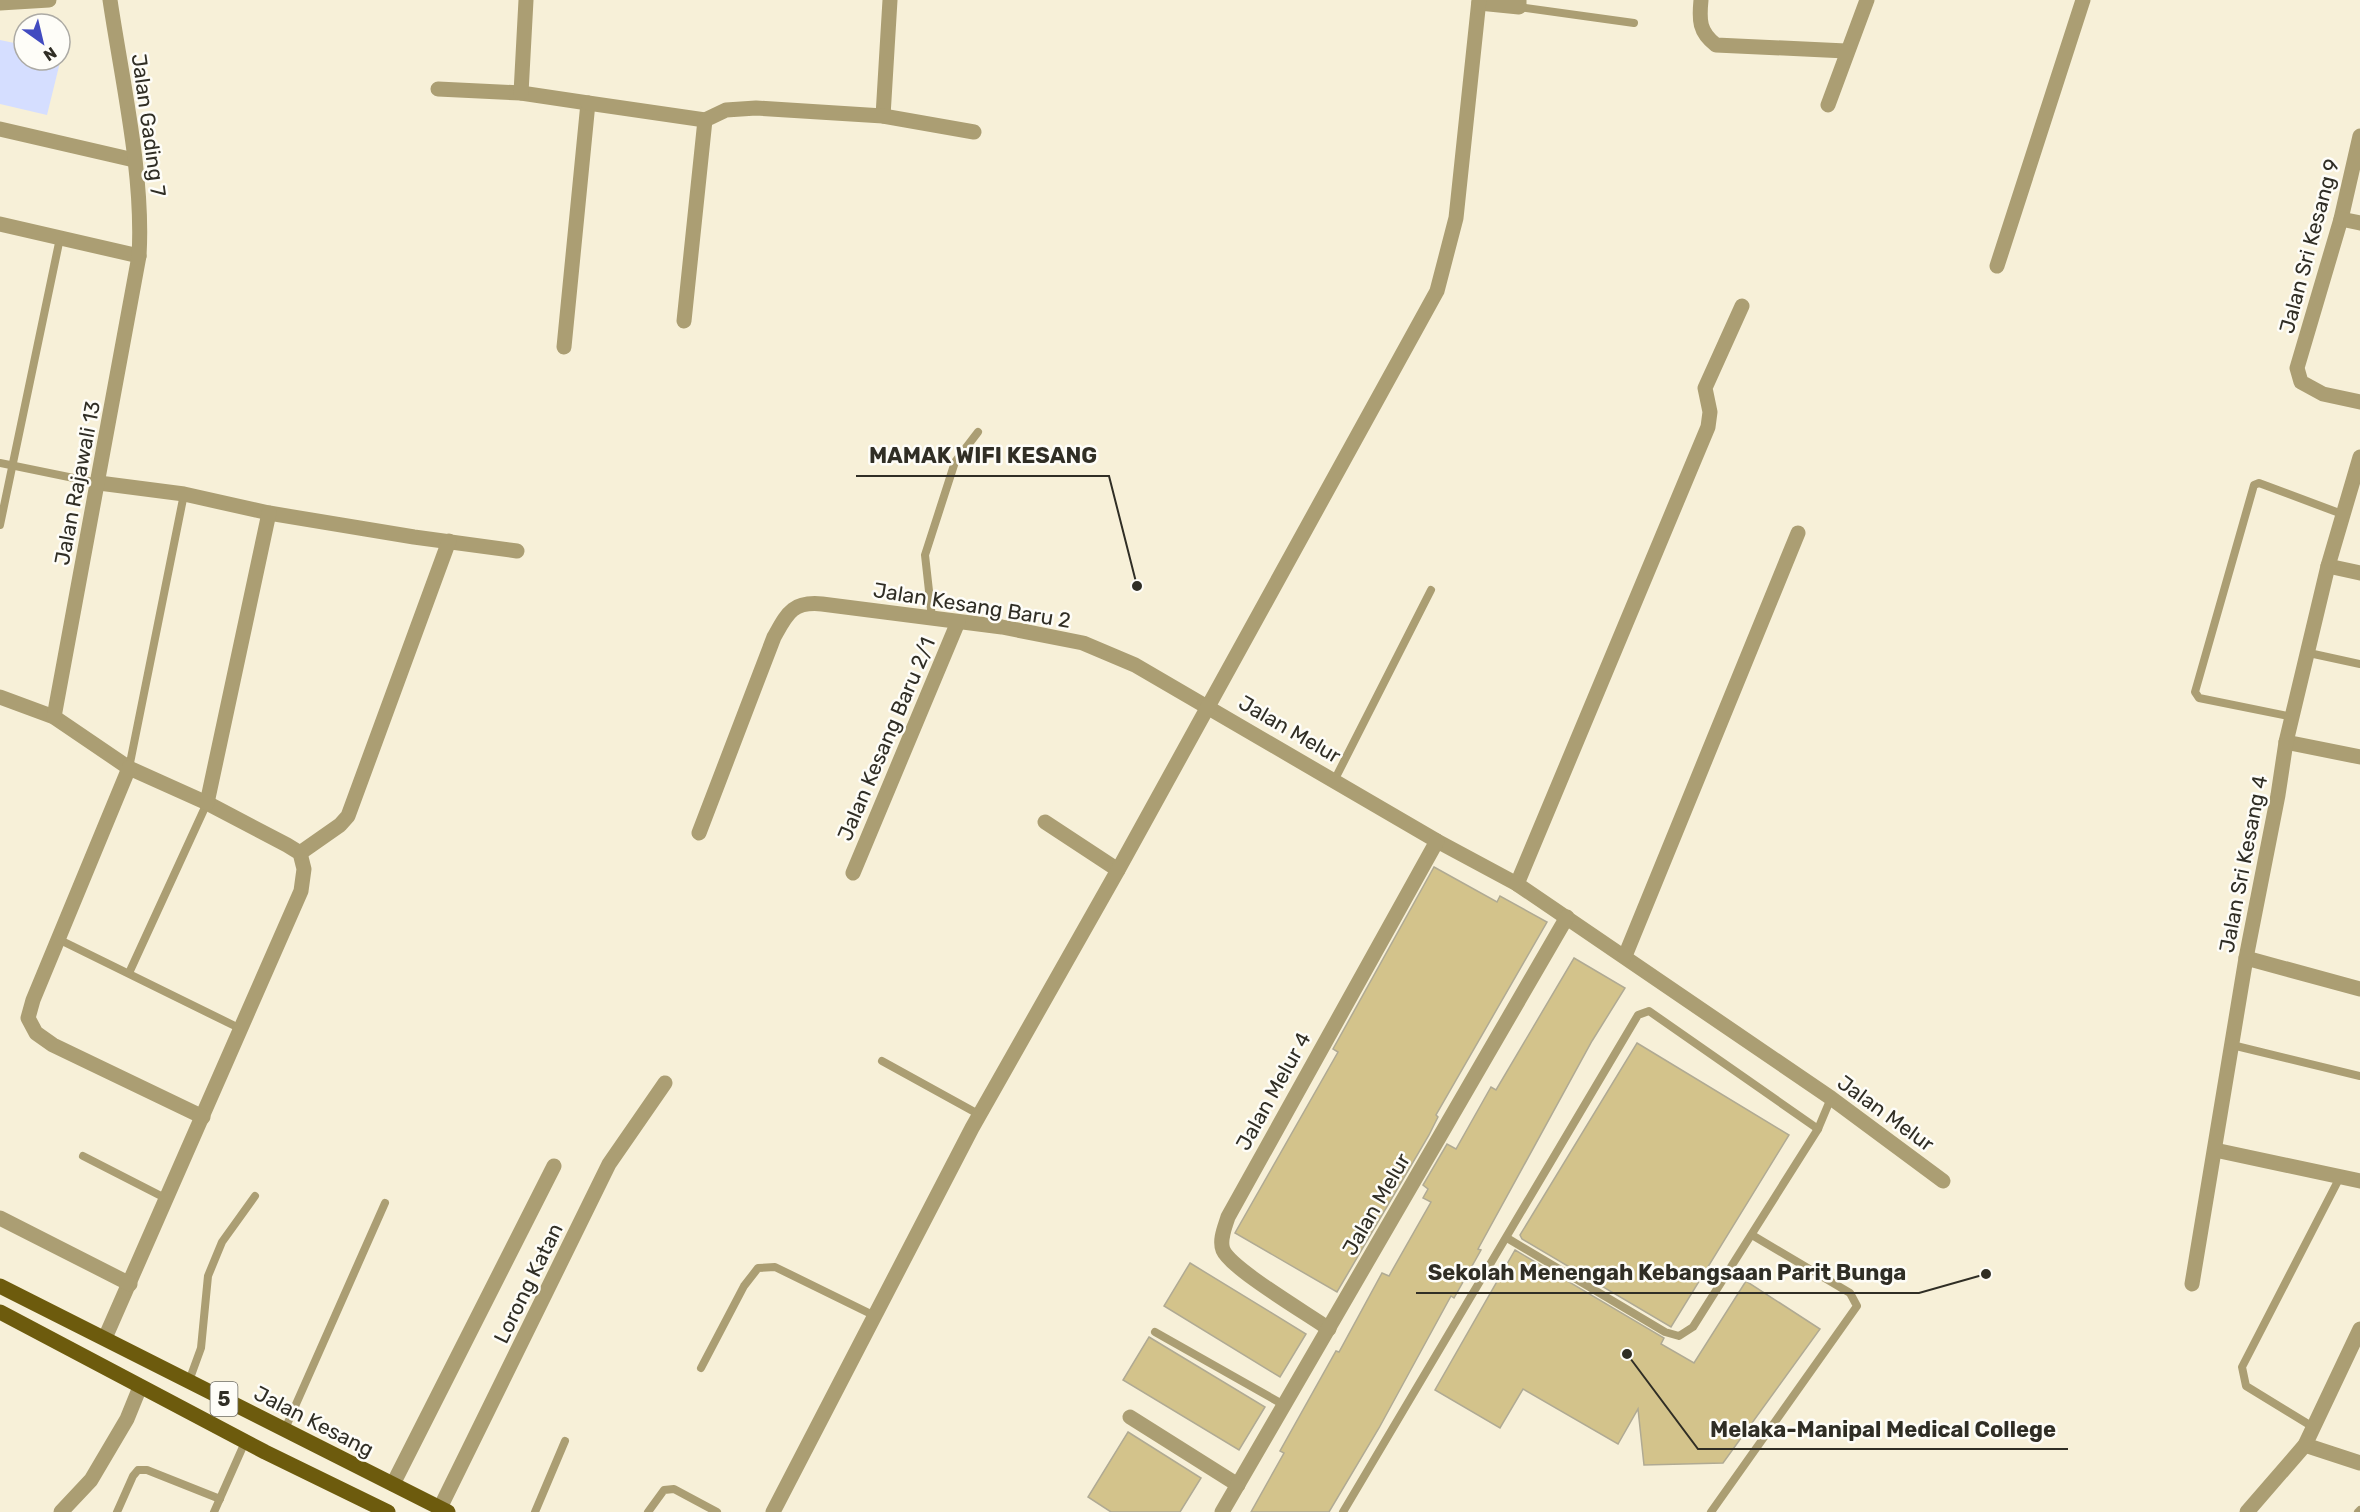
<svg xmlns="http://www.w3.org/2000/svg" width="2360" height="1512" viewBox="0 0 2360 1512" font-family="Rubik,sans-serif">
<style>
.green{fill:#d5deff}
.building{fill:#d3c38b;stroke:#b0aa93;stroke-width:1.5}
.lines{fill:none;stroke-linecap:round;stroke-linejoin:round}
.service{stroke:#ab9e73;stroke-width:8}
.minor{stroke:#ab9e73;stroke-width:15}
.tertiary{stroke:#ab9e73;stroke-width:15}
.primary{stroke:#6d5b0d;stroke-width:15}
.labels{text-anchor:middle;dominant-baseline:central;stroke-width:5;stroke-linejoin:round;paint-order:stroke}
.shield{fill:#fefdf8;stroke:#6e6c64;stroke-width:1.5}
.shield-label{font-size:20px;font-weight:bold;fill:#302e25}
.street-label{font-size:21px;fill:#302e25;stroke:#fefdf8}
.leader{fill:none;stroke:#302e25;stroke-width:2}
.callout-dot{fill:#302e25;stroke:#fefdf8;stroke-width:2}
.callout-label{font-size:22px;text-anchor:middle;font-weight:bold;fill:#302e25;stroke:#fefdf8;stroke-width:5;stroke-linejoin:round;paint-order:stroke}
</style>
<rect width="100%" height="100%" fill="#f7f0d8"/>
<polygon class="green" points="0,40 24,45 24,60 60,60 60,54 62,54 47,115 0,104"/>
<g class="building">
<polygon points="1434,867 1497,902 1500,896 1547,922 1436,1115 1438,1117 1429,1135 1337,1292 1235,1233 1338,1052 1333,1049"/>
<polygon points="1574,958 1625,988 1592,1041 1478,1249 1481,1250 1454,1298 1451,1296 1379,1428 1329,1512 1251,1512 1284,1453 1280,1451 1336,1351 1339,1352 1382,1273 1389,1276 1431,1202 1423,1198 1428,1189 1423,1185 1447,1144 1456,1149 1491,1087 1496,1090"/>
<polygon points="1637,1043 1789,1135 1671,1327 1522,1239 1520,1235"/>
<polygon points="1515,1250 1664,1338 1661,1344 1694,1363 1746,1281 1820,1329 1723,1463 1644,1465 1638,1409 1618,1444 1523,1389 1500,1428 1435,1390"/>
<polygon points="1190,1263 1306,1334 1280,1377 1164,1306"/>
<polygon points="1149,1337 1265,1407 1239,1450 1123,1380"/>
<polygon points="1128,1432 1201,1478 1180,1512 1111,1512 1088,1497"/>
</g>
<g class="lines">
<g class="service">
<polyline points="1519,7 1634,23"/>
<polyline points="0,463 98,483"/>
<polyline points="0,525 60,238"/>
<polyline points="932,618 925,555 955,462 978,432"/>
<polyline points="2309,653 2360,664"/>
<polyline points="2293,717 2199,698 2195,692 2254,485 2259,483 2342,514"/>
<polyline points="129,768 184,494"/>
<polyline points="1335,779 1431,590"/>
<polyline points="58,939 241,1029"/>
<polyline points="129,973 207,803"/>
<polyline points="2232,1045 2360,1076"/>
<polyline points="882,1061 980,1115"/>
<polyline points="83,1156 167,1199"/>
<polyline points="1507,1238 1665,1332 1679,1336 1693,1327 1818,1129 1831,1098"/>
<polyline points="1155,1332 1284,1405"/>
<polyline points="701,1368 744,1286 758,1268 775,1267 875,1316"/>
<polyline points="189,1381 201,1348 208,1276 222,1242 255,1196"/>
<polyline points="2313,1427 2246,1386 2242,1367 2340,1177"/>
<polyline points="285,1429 385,1203"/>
<polyline points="117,1512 133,1476 138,1470 147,1470 220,1499"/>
<polyline points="214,1512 245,1442"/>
<polyline points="535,1512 565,1441"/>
<polyline points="648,1512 664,1490 674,1489 717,1512"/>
<polyline points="1343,1512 1638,1015 1649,1011 1818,1129"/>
<polyline points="1711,1512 1857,1306 1850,1293 1752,1235"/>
<polyline points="2358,1512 2360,1510"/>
</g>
<g class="minor">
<path d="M1701,0C1699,20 1699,32 1716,45L1846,51"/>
<polyline points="0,3 49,0"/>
<polyline points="1479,3 1519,7 1519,0"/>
<polyline points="438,89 521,93 588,103 564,347"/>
<polyline points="521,93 526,0"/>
<polyline points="588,103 705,120"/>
<polyline points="1828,105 1867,0"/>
<polyline points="883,116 890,0"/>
<polyline points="0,129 134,160"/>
<polyline points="2360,136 2341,219 2297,368 2301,382 2323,394 2360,402"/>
<polyline points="2341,219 2360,223"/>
<polyline points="0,224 139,256"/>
<polyline points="1997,266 2083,0"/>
<polyline points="684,321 705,120 726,110 756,108 883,116 974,132"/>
<polyline points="99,483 184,494 269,513 414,537 517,551"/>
<polyline points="2328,566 2360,573"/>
<polyline points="0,697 54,717 129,768 207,803 287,845 300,853 304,869 301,891 105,1338"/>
<path d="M54,717L139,256C144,175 122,81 110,0"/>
<polyline points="2286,742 2360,757"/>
<polyline points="129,768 33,1000 28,1018 36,1033 53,1045 203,1117"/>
<polyline points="207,803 269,513"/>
<polyline points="1045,822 1118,870"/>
<path d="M699,833L774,637C787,614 792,601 822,604L1002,627L1083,643L1135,665L1437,841L1517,884L1831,1098L1943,1181"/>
<polyline points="300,853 340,825 348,816 449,541"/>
<polyline points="853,873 958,622"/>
<polyline points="1517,884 1708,427 1710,412 1705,388 1742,306"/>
<polyline points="1625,956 1798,533"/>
<polyline points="2246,958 2360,989"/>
<polyline points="2215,1150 2360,1181"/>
<polyline points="0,1218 130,1284"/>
<polyline points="2192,1284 2246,958 2278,795 2286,742 2328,566 2360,457"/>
<path d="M1329,1329C1308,1314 1231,1269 1223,1250C1219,1240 1225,1227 1228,1217L1437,841"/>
<polyline points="1130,1417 1238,1485"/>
<polyline points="2305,1445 2360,1463"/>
<polyline points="393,1484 554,1166"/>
<polyline points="440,1508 609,1164 665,1083"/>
<polyline points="61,1512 91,1480 127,1419 140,1387"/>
<polyline points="1222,1512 1567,917"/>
<polyline points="2247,1512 2305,1445 2360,1329"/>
</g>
<polyline class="tertiary" points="773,1512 972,1128 1118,870 1437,291 1456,218 1479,0"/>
<g class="primary">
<polyline points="0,1286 448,1512"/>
<polyline points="0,1312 265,1452 388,1512"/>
</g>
</g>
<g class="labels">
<rect class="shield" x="210.5" y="1382" width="27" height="34" rx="4.5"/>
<g class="shield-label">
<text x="224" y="1399">5</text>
</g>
<g class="street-label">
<text transform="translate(149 125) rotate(82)">Jalan Gading 7</text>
<text transform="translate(2309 246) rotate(-75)">Jalan Sri Kesang 9</text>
<text transform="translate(77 483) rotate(-79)">Jalan Rajawali 13</text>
<text transform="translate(972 605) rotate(9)">Jalan Kesang Baru 2</text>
<text transform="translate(1290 729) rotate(30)">Jalan Melur</text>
<text transform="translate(886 739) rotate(-67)">Jalan Kesang Baru 2/1</text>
<text transform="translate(2243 864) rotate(-79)">Jalan Sri Kesang 4</text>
<text transform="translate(1273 1091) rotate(-61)">Jalan Melur 4</text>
<text transform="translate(1886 1113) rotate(36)">Jalan Melur</text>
<text transform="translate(1376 1204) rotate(-60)">Jalan Melur</text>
<text transform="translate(528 1283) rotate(-64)">Lorong Katan</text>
<text transform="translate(314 1421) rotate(27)">Jalan Kesang</text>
</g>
</g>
<path class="leader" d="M1137 586L1109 476H856M1986 1274L1919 1293H1416M1627 1354L1698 1449H2068"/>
<g class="callout-dot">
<circle cx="1137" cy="586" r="6"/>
<circle cx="1986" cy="1274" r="6"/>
<circle cx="1627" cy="1354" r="6"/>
</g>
<g class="callout-label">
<text x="983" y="463">MAMAK WIFI KESANG</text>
<text x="1667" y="1280">Sekolah Menengah Kebangsaan Parit Bunga</text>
<text x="1883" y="1437">Melaka-Manipal Medical College</text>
</g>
<g transform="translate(42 42) rotate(146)"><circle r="28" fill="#fefdf8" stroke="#acaaa4" stroke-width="1.5"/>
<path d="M0-4.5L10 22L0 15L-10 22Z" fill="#424bc0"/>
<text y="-9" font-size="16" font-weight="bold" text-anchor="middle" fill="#302e25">N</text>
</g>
</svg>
